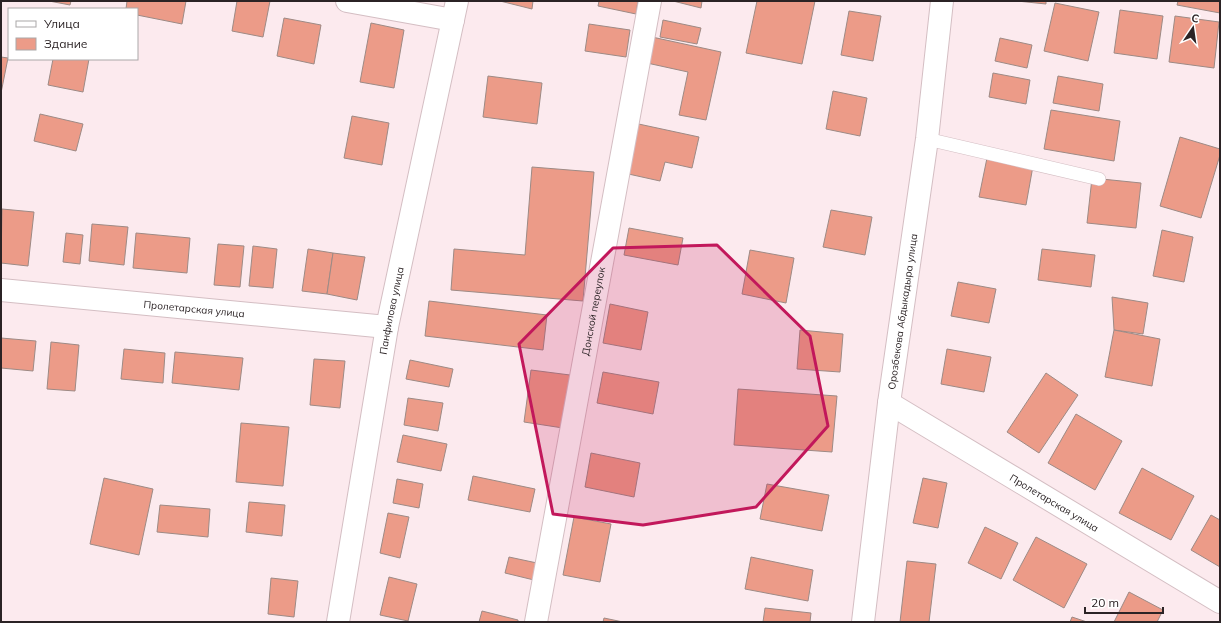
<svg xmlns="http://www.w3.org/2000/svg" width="1221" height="623" viewBox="0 0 1221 623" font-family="Mulish,sans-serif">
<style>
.building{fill:#ec9b88;stroke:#9d8a85}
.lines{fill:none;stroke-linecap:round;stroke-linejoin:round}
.service-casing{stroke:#d4bec3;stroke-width:14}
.minor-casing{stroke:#d4bec3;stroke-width:24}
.tertiary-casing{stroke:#d4bec3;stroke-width:24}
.service{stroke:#fff;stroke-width:13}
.minor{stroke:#fff;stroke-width:22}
.tertiary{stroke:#fff;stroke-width:22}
.marked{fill:#c2185b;fill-opacity:0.2;stroke:#c2185b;stroke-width:3;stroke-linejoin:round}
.labels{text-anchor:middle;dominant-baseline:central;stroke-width:4;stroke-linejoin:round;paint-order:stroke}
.street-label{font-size:10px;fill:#2b2325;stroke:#fff}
</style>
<rect width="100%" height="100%" fill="#fceaee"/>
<g class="building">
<polygon points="49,1 71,1 70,5"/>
<polygon points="127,1 186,1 182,24 137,15 137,9 126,9"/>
<polygon points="237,1 270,1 263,37 232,31"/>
<polygon points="500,1 533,1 532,9"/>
<polygon points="599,1 638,1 636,14 598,6"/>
<polygon points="673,1 702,1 701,8"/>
<polygon points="757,1 815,1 802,64 746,53"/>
<polygon points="1017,1 1046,1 1046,4"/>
<polygon points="1178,1 1220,1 1220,13 1177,5"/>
<polygon points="1055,3 1099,12 1088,61 1044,51"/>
<polygon points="1120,10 1163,16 1157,59 1114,53"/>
<polygon points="849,11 881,16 873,61 841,55"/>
<polygon points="1175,16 1219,22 1214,68 1169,62"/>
<polygon points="284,18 321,25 314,64 277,56"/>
<polygon points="663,20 701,28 697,44 660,37"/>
<polygon points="371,23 404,30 394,88 360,82"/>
<polygon points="589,24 630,30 626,57 585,51"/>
<polygon points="652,37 721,52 706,120 679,115 688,72 647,63"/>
<polygon points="1000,38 1032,45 1027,68 995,61"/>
<polygon points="1,57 8,58 1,93"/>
<polygon points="53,59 89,59 83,92 48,85"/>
<polygon points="993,73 1030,80 1026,104 989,97"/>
<polygon points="488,76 542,83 537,124 483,117"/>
<polygon points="1058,76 1103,84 1099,111 1053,103"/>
<polygon points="833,91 867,98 860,136 826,129"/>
<polygon points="1051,110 1120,121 1114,161 1044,149"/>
<polygon points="40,114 83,124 76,151 34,141"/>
<polygon points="352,116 389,123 382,165 344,158"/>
<polygon points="634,123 699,137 692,168 665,162 660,181 624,173"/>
<polygon points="1180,137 1220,149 1220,155 1201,218 1160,206"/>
<polygon points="987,158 1033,166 1026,205 979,197"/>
<polygon points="532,167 594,172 583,301 451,290 454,249 525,255"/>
<polygon points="1092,178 1141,183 1136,228 1087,223"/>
<polygon points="2,209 34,212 28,266 1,263"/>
<polygon points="831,210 872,217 865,255 823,247"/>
<polygon points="92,224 128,227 124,265 89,261"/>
<polygon points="629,228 683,238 678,265 624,255"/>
<polygon points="1162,230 1193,237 1184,282 1153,276"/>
<polygon points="66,233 83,235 80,264 63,262"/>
<polygon points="136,233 190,238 187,273 133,268"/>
<polygon points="218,244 244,246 240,287 214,285"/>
<polygon points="253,246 277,249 273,288 249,286"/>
<polygon points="308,249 333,253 327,294 302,291"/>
<polygon points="1042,249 1095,255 1091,287 1038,280"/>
<polygon points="750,250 794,258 786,303 742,294"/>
<polygon points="333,253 365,257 357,300 327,294"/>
<polygon points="958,282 996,289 989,323 951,316"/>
<polygon points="1112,297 1148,303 1143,334 1114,330"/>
<polygon points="429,301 547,315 543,350 425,336"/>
<polygon points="610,304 648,312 641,350 603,343"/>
<polygon points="800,330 843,334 840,372 797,369"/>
<polygon points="1114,330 1160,339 1152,386 1105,377"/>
<polygon points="1,338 36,341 33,371 1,368"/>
<polygon points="51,342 79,345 75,391 47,389"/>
<polygon points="124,349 165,353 163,383 121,379"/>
<polygon points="947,349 991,357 984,392 941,384"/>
<polygon points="175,352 243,358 239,390 172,383"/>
<polygon points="314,359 345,361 340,408 310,405"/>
<polygon points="410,360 453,369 449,387 406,379"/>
<polygon points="531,370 570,375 563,428 524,422"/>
<polygon points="603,372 659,382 653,414 597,403"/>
<polygon points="1046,373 1078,395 1039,453 1007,432"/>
<polygon points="738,389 837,396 832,452 734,445"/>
<polygon points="408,398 443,403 438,431 404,425"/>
<polygon points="1076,414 1122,441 1095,490 1048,463"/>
<polygon points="241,423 289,427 283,486 236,482"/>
<polygon points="403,435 447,444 441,471 397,462"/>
<polygon points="591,453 640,463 634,497 585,487"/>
<polygon points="1142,468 1194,496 1171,540 1119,513"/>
<polygon points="473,476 535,489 530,512 468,500"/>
<polygon points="104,478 153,489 139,555 90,544"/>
<polygon points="923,478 947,483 938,528 913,523"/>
<polygon points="397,479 423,484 419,508 393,503"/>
<polygon points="767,484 829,495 822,531 760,519"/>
<polygon points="249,502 285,505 282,536 246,532"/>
<polygon points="160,505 210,509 208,537 157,532"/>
<polygon points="388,513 409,517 400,558 380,553"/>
<polygon points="1211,515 1220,520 1220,567 1191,550"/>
<polygon points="574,517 611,524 600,582 563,575"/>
<polygon points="985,527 1018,543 1001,579 968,563"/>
<polygon points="1036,537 1087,564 1064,608 1013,580"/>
<polygon points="509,557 537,563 534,580 505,573"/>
<polygon points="751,557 813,570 808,601 745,589"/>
<polygon points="907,561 936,564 929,622 900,622"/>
<polygon points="389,577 417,584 408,621 380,615"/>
<polygon points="271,578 298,581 294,617 268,614"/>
<polygon points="1129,592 1163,610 1157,622 1114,622"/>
<polygon points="765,608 811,613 810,622 763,622"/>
<polygon points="482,611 518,620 518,622 479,622"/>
<polygon points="1072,617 1087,622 1070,622"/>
<polygon points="604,618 623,622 603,622"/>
</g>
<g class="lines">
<defs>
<polyline id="service" points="927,139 1099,179"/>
<g id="minor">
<polyline points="347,1 453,20"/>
<path id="s1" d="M1,290L387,327"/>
<path id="s2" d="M889,403L1220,602"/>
<path id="s3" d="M338,622L387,327L457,1"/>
<path id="s4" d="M536,622L650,1"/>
</g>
<g id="tertiary">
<path id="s5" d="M863,622L889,403L927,139L942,1"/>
</g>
</defs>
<use href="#service" class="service-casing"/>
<use href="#minor" class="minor-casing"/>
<use href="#tertiary" class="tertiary-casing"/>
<use href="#service" class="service"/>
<use href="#minor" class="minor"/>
<use href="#tertiary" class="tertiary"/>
</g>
<path class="marked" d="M717,245L810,336L828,426L756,507L643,525L553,514L519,344L613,248Z"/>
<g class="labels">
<g class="street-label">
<text stroke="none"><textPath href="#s1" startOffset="194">Пролетарская улица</textPath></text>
<text stroke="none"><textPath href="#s3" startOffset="316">Панфилова улица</textPath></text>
<text stroke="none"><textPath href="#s5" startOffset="313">Орозбекова Абдыкадыра улица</textPath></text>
<text stroke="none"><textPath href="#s4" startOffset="316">Донской переулок</textPath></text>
<text stroke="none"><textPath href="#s2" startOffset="193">Пролетарская улица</textPath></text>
</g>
</g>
<rect width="1221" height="623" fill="none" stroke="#2b2325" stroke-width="4"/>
<rect x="8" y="8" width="130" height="52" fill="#ffffff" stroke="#aaa7a8"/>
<rect x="16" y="21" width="20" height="6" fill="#ffffff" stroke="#aaa7a8"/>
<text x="44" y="28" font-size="12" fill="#2b2325">Улица</text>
<rect x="16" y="38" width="20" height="12" fill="#ec9b88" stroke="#aaa7a8"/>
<text x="44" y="48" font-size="12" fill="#2b2325">Здание</text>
<g transform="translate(1193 28) rotate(13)" stroke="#ffffff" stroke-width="3" paint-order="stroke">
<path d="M0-3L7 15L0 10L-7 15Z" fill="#2b2325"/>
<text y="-6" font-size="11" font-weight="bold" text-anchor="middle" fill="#2b2325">С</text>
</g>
<path d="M1085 607v6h78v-6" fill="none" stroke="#2b2325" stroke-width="2"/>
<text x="1091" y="607" font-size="12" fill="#2b2325" stroke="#ffffff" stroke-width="3" paint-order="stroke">20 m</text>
</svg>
